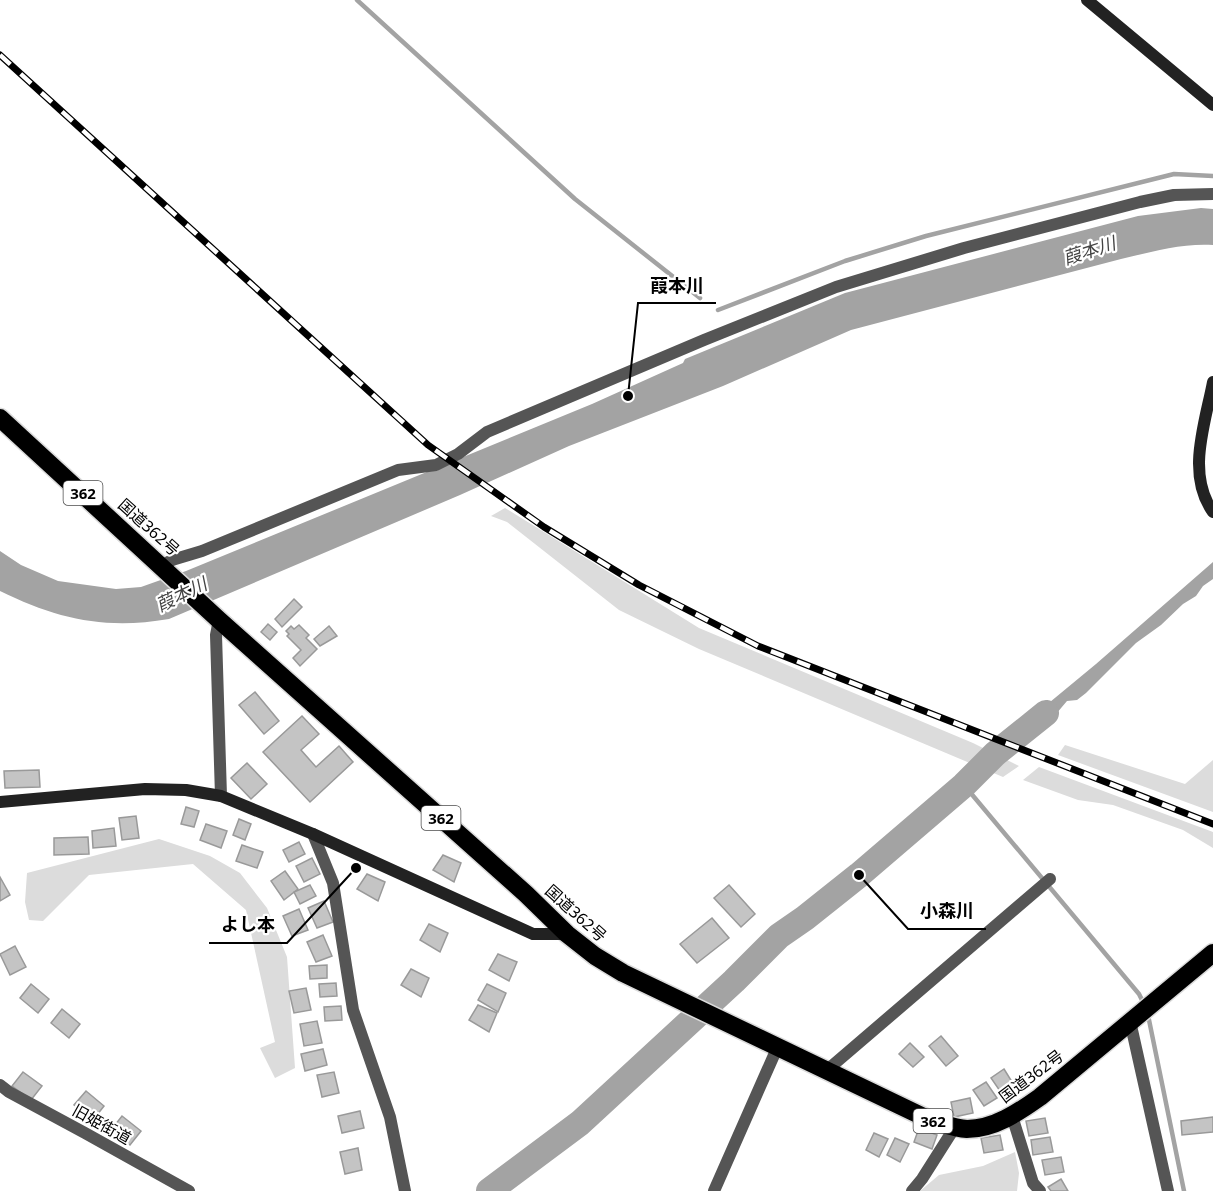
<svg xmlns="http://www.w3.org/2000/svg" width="1213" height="1191" viewBox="0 0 1213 1191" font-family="'Noto Sans','Noto Sans JP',sans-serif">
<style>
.green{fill:#dcdcdc}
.water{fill:#a3a3a3}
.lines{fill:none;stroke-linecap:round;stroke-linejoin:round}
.stream{stroke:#a3a3a3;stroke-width:4.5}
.river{stroke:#a3a3a3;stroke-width:26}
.building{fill:#c4c4c4;stroke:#999;stroke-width:1.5}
.highway-casing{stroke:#dbdbdb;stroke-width:21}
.street{stroke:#555;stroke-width:12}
.secondary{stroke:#222;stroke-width:12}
.highway{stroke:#000;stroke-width:18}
.rail-casing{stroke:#000;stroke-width:7}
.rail{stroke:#fff;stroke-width:4.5;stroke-dasharray:14;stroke-linecap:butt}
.labels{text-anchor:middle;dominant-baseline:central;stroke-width:4.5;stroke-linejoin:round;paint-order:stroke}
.shield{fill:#fff;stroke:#4c4c4c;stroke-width:1.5}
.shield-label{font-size:15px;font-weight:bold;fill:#000}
.street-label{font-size:16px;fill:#000;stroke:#fff}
.water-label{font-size:18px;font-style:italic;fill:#444;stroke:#fff}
.leader{fill:none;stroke:#000;stroke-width:2}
.callout-dot{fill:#000;stroke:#fff;stroke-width:2}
.callout-label{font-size:18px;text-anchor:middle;font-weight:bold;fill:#000;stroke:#fff;stroke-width:4.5;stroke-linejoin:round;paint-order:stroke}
</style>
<rect width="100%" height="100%" fill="#fff"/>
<g class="green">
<polygon points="505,508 699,628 973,743 1019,766 1003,777 699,649 619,610 507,522 491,516"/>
<polygon points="1065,745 1185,784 1213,760 1213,812 1058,755"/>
<polygon points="1039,767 1213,832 1213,848 1183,830 1113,805 1078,800 1023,780"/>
<polygon points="159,839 210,856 240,873 267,908 287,957 295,1068 275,1078 260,1048 275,1042 246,910 193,864 89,875 43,921 29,920 25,902 27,873"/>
<polygon points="1015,1152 1019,1173 1017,1191 920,1191 939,1175 983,1166"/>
</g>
<g class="water">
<path d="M1201,208L1213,209V245C1182,243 1151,252 1121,259L851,330L723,386L569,446L460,495L169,619C105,630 57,619 0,591V551L21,565L58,581L116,589L141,587L186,571L592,404L683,363L685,359L845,293L1138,216Z"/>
<polygon points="1213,562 1213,579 1203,586 1196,596 1183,604 1161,625 1136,643 1086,693 1077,700 1067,701 1045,727 1019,739 1021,726 1096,664"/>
</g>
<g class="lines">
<g class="stream">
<polyline points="357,0 575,199 700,298"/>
<polyline points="718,310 845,261 926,236 1174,174 1213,176"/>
<polyline points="964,785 1139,994 1144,1004"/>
<polyline points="1148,1015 1184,1191"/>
</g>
<polyline class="river" points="489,1191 580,1123 734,981 779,936 805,918 859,875 964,785 995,754 1046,713"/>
</g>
<g class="building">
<polygon points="294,599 302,607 282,627 275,619"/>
<polygon points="268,624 277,632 270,640 261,632"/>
<polygon points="299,625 309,635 306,638 317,649 300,666 293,658 301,650 287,636 289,634 286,631 291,626 294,629"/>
<polygon points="329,626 337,636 320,646 314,639"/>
<polygon points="255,692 279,721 264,734 239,705"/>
<polygon points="302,716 319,734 301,750 316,767 339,746 353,762 310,802 263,752"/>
<polygon points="247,763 267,784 251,799 231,778"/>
<polygon points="39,770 40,787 5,788 4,771"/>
<polygon points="186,807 199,811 194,827 181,824"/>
<polygon points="136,816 139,838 122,840 119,818"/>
<polygon points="239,819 251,824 245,840 233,835"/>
<polygon points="206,824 227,831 221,848 200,840"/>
<polygon points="114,828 116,846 93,848 92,831"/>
<polygon points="88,837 89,854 54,855 54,838"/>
<polygon points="299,842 305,854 289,862 283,850"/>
<polygon points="242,845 263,852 257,868 236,861"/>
<polygon points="443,855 461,863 454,882 433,870"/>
<polygon points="312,858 320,874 304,882 296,866"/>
<polygon points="285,871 298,889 284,900 271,881"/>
<polygon points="367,874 385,882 378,901 357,889"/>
<polygon points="0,877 10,895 0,901"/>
<polygon points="310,885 316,896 300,904 294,892"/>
<polygon points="729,885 755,914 741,927 714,898"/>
<polygon points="324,901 333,922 317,928 308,908"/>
<polygon points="299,909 308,930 292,936 283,916"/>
<polygon points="712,918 729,938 697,963 680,944"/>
<polygon points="429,924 448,933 440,952 420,940"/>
<polygon points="323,935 332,956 316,962 307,942"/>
<polygon points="15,946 26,967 10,975 0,954"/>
<polygon points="498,954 517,962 509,981 489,970"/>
<polygon points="327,965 327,978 310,979 309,966"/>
<polygon points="411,969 429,978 421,997 401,985"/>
<polygon points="336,983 337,996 320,997 319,984"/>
<polygon points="31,984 49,999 38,1013 20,998"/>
<polygon points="487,984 506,993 498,1012 478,1000"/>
<polygon points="306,988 311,1010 294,1013 289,991"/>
<polygon points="478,1005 497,1013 489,1032 469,1020"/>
<polygon points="341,1006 342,1020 325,1021 324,1007"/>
<polygon points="62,1009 80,1024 69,1038 51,1023"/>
<polygon points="317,1021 322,1043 304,1046 300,1024"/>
<polygon points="941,1036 958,1056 946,1066 929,1046"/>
<polygon points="910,1043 924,1057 913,1067 899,1054"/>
<polygon points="323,1049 327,1065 305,1071 301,1054"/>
<polygon points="1004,1069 1014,1085 1002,1094 991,1078"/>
<polygon points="23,1072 42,1086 31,1100 12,1086"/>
<polygon points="334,1072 339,1093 322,1097 317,1075"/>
<polygon points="986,1082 997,1098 984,1106 973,1090"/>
<polygon points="86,1091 104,1106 93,1120 74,1105"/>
<polygon points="970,1098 973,1113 954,1117 951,1102"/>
<polygon points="360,1111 364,1128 342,1133 338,1116"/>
<polygon points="122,1116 141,1131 130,1145 111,1130"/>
<polygon points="1213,1117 1213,1132 1182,1135 1181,1121"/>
<polygon points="1045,1118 1048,1133 1029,1136 1026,1121"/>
<polygon points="919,1128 937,1135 932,1149 914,1142"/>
<polygon points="874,1133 888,1139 879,1157 866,1150"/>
<polygon points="1000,1135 1003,1150 984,1153 981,1138"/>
<polygon points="1050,1137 1053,1152 1033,1155 1031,1140"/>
<polygon points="895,1138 909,1144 900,1162 887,1155"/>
<polygon points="358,1148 362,1170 345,1174 340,1152"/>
<polygon points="1061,1157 1064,1172 1045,1175 1042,1160"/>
<polygon points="1061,1179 1068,1191 1051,1191 1048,1187"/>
</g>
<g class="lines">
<defs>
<path id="highway" d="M0,418L219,620L526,894L567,934L595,956L623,973L930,1120C942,1123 954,1128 967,1129C994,1129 1019,1112 1040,1097L1213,953"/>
</defs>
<use href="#highway" class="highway-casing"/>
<g class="street">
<polyline points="162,566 172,560 202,551 398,470 436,465 458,454 487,432 704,340 836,287 964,248 1140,202 1174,195 1213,194"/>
<polyline points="219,620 216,635 221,796"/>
<polyline points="313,834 333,883 353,1010 390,1117 405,1191"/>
<polyline points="1130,1021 1168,1191"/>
<polyline points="826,1071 1050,879"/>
<polyline points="0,1085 9,1092 85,1133 189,1191"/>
<polyline points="1012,1116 1033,1183 1040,1191"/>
<polyline points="714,1191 778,1046"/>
<polyline points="912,1191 922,1179 955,1127"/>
</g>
<g class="secondary">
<polyline points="1087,0 1213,105"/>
<path d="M1213,382C1205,424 1186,474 1213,512"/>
<polyline points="0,802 145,789 186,790 221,796 313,834 533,934 567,934"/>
</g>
<use href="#highway" class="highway"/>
<defs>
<polyline id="rail" points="0,55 428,445 544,527 639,585 758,646 1213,824"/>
</defs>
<use href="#rail" class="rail-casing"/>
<use href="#rail" class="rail"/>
</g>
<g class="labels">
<g class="shield">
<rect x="63.5" y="481" width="39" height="24" rx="4.5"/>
<rect x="421.5" y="806" width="39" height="24" rx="4.5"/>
<rect x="913.5" y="1109" width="39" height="24" rx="4.5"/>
</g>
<g class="shield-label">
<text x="83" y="493">362</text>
<text x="441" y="818">362</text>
<text x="933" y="1121">362</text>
</g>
<g class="street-label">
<text transform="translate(149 527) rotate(42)">国道362号</text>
<text transform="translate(576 913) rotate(42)">国道362号</text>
<text transform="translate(1031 1076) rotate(-37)">国道362号</text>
<text transform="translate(102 1124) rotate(29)">旧姫街道</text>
</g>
<g class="water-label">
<text transform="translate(1089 250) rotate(-18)">葭本川</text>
<text transform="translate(181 594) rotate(-26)">葭本川</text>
</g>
</g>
<path class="leader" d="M628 396L638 303H716M859 875L908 929H986M356 868L287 943H209"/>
<g class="callout-dot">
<circle cx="628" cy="396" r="6"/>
<circle cx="859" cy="875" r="6"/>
<circle cx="356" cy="868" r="6"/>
</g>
<g class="callout-label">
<text x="677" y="292">葭本川</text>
<text x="947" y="917">小森川</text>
<text x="248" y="931">よし本</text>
</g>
</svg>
